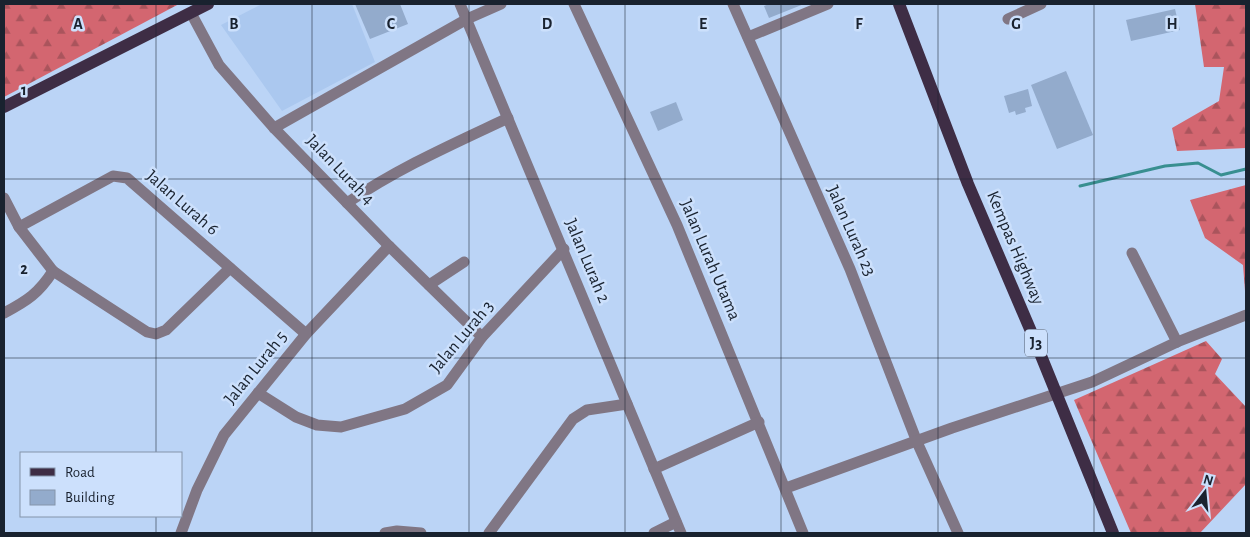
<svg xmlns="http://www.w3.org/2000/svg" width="1250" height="537" viewBox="0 0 1250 537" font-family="'Alegreya Sans',sans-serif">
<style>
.built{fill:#abc8ef}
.forest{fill:url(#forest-firs)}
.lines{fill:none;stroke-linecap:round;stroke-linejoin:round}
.stream{stroke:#388f90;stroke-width:3}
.building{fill:#93abcc}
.minor{stroke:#807684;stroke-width:11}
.major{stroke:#3e2d45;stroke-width:12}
.grid{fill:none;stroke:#19222f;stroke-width:1;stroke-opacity:0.55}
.labels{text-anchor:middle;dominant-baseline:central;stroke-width:5;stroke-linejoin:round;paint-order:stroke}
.shield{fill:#cce0fc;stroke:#4f5b6c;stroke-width:1}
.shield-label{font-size:16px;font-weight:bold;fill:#19222f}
.street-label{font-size:18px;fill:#19222f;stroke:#cce0fc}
.grid-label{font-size:16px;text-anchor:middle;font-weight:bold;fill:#19222f;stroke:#cce0fc;stroke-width:5;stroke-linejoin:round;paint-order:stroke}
</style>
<defs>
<pattern id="forest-firs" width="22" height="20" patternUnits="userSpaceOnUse" patternTransform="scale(1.25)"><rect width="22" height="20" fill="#d36670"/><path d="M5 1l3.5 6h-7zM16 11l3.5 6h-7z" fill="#aa545c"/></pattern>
</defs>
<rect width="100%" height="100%" fill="#bbd4f6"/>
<polygon class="built" points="262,4 352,4 375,62 282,111 221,25"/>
<g class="forest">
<polygon points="4,4 179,4 4,97"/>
<polygon points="1195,4 1246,4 1246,148 1177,151 1172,128 1219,101 1224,67 1204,67"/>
<polygon points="1246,185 1246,304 1243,265 1205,238 1190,200"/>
<polygon points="1206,341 1222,359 1215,374 1246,407 1246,484 1200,533 1131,533 1074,400"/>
</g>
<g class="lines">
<polyline class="stream" points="1080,186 1165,166 1198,163 1221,175 1246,169"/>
</g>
<g class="building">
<polygon points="355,4 400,4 408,24 370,39"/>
<polygon points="769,4 804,4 769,18 764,6"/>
<polygon points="1175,9 1180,30 1131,41 1126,20"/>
<polygon points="1066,71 1093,135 1057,149 1031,85"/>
<polygon points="1028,89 1032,106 1025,108 1026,112 1016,115 1015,111 1009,113 1004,96"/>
<polygon points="676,102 683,120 658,131 650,112"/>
</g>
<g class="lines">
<g class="minor">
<polyline points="460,4 681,533"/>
<polyline points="574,4 677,225 803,533"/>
<polyline points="733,4 850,269 917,442 958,533"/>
<polyline points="191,13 219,65 274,128 389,246 482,337"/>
<polyline points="1008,19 1041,4"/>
<polyline points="748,37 828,4"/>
<polyline points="274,128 467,19 501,4"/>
<polyline points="4,198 19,227 53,271 147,332 156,334 166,330 230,268"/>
<path d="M347,203C398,168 453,144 508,118"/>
<polyline points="19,227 113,176 127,178 306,334"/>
<polyline points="1132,253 1177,342"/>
<polyline points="429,285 464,262"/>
<path d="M4,313C27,301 39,293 53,271"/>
<polyline points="258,393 296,417 317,425 341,427 405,409 447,385 482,337 564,249"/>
<polyline points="654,469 759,422"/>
<polyline points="786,488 952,428 1092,382 1177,342 1246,315"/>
<polyline points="181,533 197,490 224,435 306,334 389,246"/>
<polyline points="385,533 397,531 421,533"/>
<polyline points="489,533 573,419 587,410 627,404"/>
<polyline points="654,533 676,522"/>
</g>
<g class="major">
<polyline points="899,4 968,184 1033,336 1113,533"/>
<polyline points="4,107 208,4"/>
</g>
</g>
<path class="grid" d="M156,4V453M312,4V533M469,4V533M625,4V533M781,4V533M938,4V533M1094,4V533M4,179H1246M4,358H1246M156,516V533"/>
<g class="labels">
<rect class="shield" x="1025" y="329.5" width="22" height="27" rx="4"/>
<g class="shield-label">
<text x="1036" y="343">J3</text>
</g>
<g class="street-label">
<text transform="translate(340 170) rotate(46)">Jalan Lurah 4</text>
<text transform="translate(182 203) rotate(41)">Jalan Lurah 6</text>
<text transform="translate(851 231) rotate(66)">Jalan Lurah 23</text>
<text transform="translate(1015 248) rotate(67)">Kempas Highway</text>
<text transform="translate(710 260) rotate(67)">Jalan Lurah Utama</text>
<text transform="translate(587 261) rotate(67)">Jalan Lurah 2</text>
<text transform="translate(462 337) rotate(-50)">Jalan Lurah 3</text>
<text transform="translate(256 368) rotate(-51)">Jalan Lurah 5</text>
</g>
</g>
<g class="grid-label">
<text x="78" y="29">A</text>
<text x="234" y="29">B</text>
<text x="391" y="29">C</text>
<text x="547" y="29">D</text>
<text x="703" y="29">E</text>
<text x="859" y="29">F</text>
<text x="1016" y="29">G</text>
<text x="1172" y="29">H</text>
<text x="24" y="95">1</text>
<text x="24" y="274">2</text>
</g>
<rect width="1250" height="537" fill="none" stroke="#19222f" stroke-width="10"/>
<rect x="20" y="452" width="162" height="65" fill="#cce0fc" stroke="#8494aa"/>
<rect x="30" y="468" width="25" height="8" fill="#3e2d45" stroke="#8494aa"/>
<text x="65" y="477" font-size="15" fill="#19222f">Road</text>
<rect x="30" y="490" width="25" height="15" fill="#93abcc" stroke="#8494aa"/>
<text x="65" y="502" font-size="15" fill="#19222f">Building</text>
<g transform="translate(1205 492) rotate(16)" stroke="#cce0fc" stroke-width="4" paint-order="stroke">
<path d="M0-4L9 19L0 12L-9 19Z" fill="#19222f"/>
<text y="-8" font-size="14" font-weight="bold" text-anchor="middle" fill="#19222f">N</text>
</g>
</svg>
